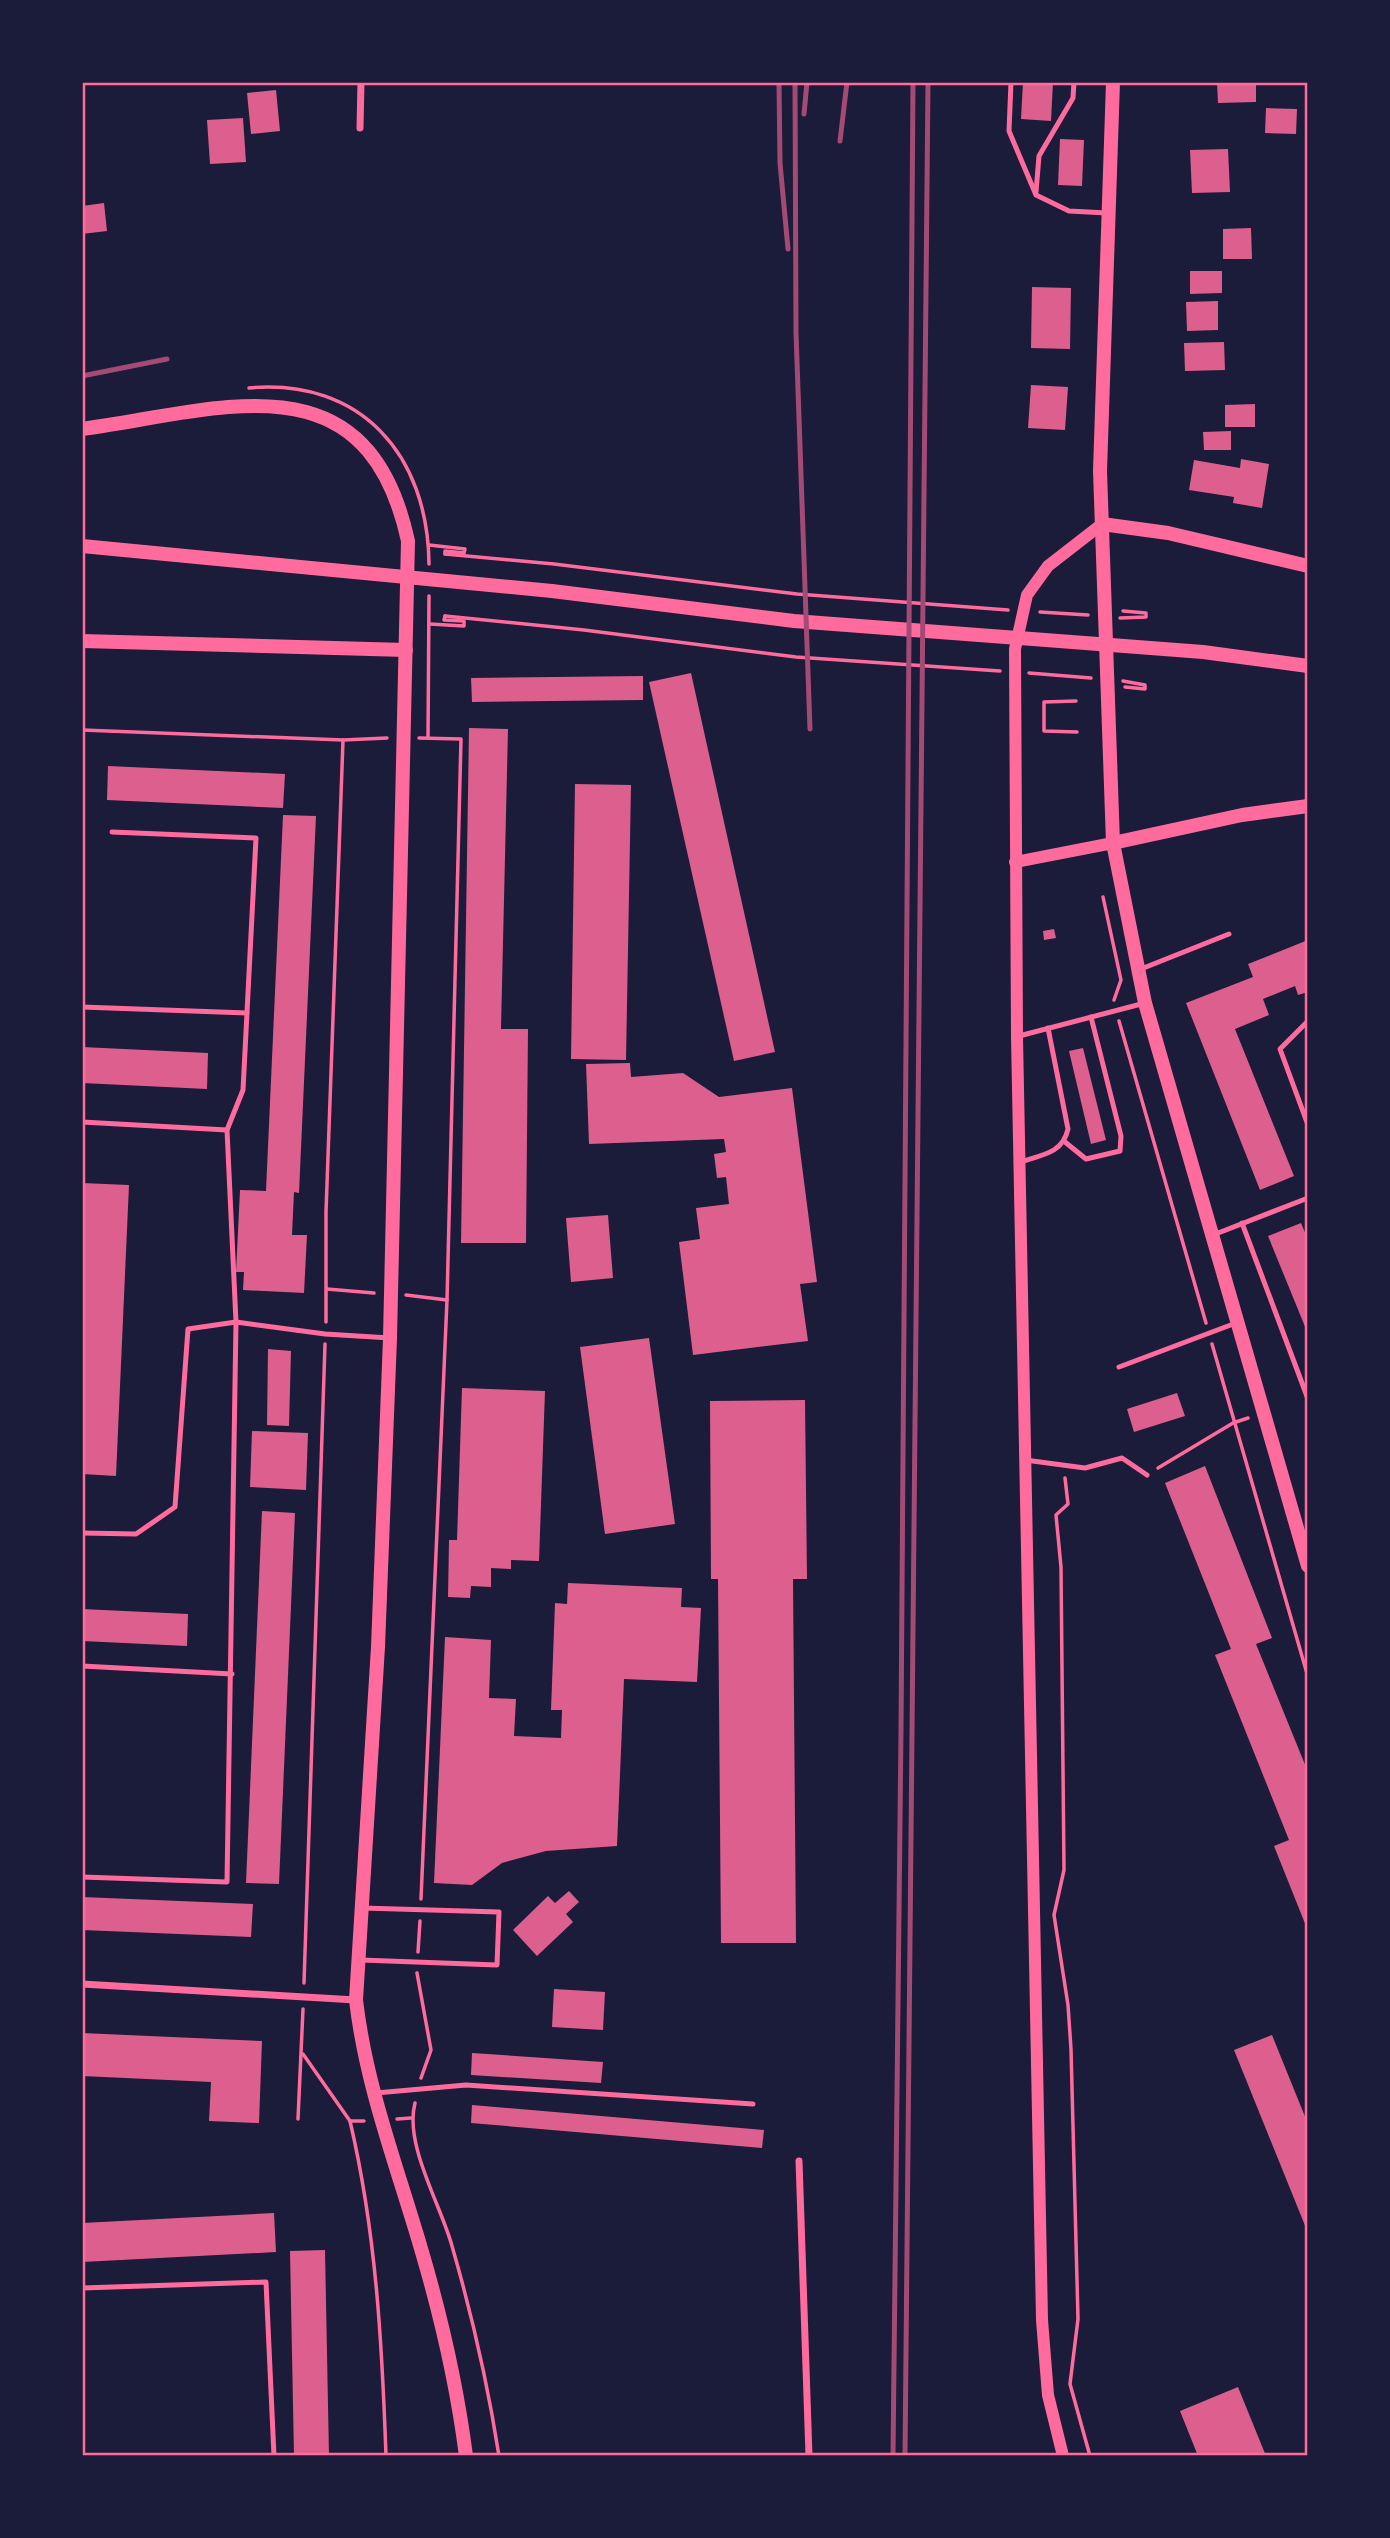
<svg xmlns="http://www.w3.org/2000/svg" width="1390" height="2538" viewBox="0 0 1390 2538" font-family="'Work Sans',sans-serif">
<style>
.building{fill:#dd5f8e}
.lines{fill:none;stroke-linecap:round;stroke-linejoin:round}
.path{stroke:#ff6b9d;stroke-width:3.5}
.service{stroke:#ff6b9d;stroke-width:5}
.minor{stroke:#ff6b9d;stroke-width:7}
.tertiary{stroke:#ff6b9d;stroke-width:12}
.secondary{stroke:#ff6b9d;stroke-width:14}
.rail{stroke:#a44b75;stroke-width:5}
.neatline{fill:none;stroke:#ff6b9d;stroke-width:2.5}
</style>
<rect width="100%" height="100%" fill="#1b1b3a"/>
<g class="building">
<polygon points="1023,82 1053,82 1051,121 1021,119"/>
<polygon points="1217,82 1256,82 1256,102 1218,103"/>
<polygon points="276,90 280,131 251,134 247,93"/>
<polygon points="1266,108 1297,109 1296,134 1265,133"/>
<polygon points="243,118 246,162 210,164 207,120"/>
<polygon points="1060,139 1084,140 1082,186 1058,185"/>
<polygon points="1228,149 1230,192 1192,193 1190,150"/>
<polygon points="104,203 107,231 82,234 82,206"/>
<polygon points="1251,228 1252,259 1223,259 1223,229"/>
<polygon points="1190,271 1222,271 1222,293 1190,294"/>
<polygon points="1032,287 1071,288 1070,349 1031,348"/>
<polygon points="1218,301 1218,330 1187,331 1186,302"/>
<polygon points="1224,342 1225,370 1185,371 1184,343"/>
<polygon points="1031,385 1068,387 1065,430 1028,428"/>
<polygon points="1255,404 1255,427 1225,427 1225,405"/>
<polygon points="1231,431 1231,450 1204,450 1203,432"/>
<polygon points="1241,459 1269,464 1262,508 1233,503 1234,497 1189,490 1194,460 1240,468"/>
<polygon points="691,673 775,1052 734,1061 649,682"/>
<polygon points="643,676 643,700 472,702 471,678"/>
<polygon points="469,728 508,729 501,1029 528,1029 526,1243 461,1243"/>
<polygon points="108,766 285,774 283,808 107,800"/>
<polygon points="575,784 631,785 626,1060 571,1059"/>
<polygon points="283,815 316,816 299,1193 294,1192 292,1235 307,1235 304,1293 243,1290 244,1272 236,1272 240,1190 266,1191"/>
<polygon points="1054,929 1056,938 1044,940 1043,931"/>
<polygon points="1308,940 1308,992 1298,995 1295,986 1263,999 1269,1015 1235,1029 1294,1176 1260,1190 1186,1003 1253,977 1248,964"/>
<polygon points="82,1047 208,1053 207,1089 82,1083"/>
<polygon points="1083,1048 1106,1140 1091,1144 1069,1051"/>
<polygon points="630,1063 631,1077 683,1073 719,1097 792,1088 817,1282 800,1284 808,1341 693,1355 679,1242 700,1239 696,1208 729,1204 726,1177 717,1178 714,1154 726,1152 724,1139 589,1144 586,1064"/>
<polygon points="82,1183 129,1185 116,1476 82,1474"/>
<polygon points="608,1215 613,1278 571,1282 566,1218"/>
<polygon points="1301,1223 1308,1240 1308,1334 1268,1236"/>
<polygon points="649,1338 675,1524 605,1534 580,1347"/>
<polygon points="268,1349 291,1351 289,1426 267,1425"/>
<polygon points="462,1388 545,1391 539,1561 511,1560 511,1569 491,1568 491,1587 471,1586 470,1598 448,1597 449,1540 457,1540"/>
<polygon points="1177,1393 1185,1416 1134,1432 1127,1409"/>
<polygon points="805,1400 807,1579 793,1579 796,1943 721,1943 718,1579 711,1579 710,1401"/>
<polygon points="252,1431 308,1433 306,1490 250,1487"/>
<polygon points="1205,1466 1272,1638 1256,1644 1308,1772 1308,1931 1274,1846 1289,1840 1215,1655 1231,1649 1165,1483"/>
<polygon points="262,1511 295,1513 279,1884 246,1883"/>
<polygon points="568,1583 682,1588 681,1607 701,1608 697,1682 624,1679 617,1846 546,1851 502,1863 472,1885 434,1883 445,1637 491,1640 489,1698 516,1699 514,1736 561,1738 562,1710 551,1710 555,1603 567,1604"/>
<polygon points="82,1609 188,1614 187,1646 82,1641"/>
<polygon points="569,1891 579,1902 566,1914 573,1922 537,1956 513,1930 548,1896 555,1903"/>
<polygon points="82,1897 253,1904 251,1937 82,1930"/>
<polygon points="554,1989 605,1992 603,2030 552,2027"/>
<polygon points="82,2033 262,2041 259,2123 209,2121 211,2082 82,2076"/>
<polygon points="1272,2035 1308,2124 1308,2233 1234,2050"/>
<polygon points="472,2053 603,2062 601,2083 471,2075"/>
<polygon points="472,2105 764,2130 762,2148 471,2123"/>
<polygon points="274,2213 276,2252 82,2262 82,2223"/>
<polygon points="325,2250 329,2456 294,2456 290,2251"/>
<polygon points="1238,2387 1266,2456 1198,2456 1180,2411"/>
</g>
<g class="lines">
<g class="path">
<path d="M249,388C361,378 428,455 429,564"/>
<polyline points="429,545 465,549 464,553 445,551 445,554"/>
<polyline points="445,554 554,564 797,594 1008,610"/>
<polyline points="1040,612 1088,615"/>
<polyline points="445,616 584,630 796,657 1000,671"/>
<polyline points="1120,618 1146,617 1146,613 1123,611"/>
<polyline points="430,624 464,626 464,621 444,620 445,616"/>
<polyline points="1029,673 1091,678"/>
<polyline points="1123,681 1145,685 1145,689 1125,687"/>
<polyline points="1076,701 1044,702 1044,731 1077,732"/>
<polyline points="82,730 343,740 387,738"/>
<polyline points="419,738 461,739 447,1300 421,1899"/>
<polyline points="428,738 429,596"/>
<polyline points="1103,897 1121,980 1114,1000"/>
<polyline points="1119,1021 1206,1323"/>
<polyline points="327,1289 374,1293"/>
<polyline points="406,1295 447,1300"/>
<polyline points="326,1322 326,1212 343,740"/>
<polyline points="1212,1344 1308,1677"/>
<polyline points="1158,1468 1233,1423 1248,1418"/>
<polyline points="1065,1478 1068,1504 1056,1515 1061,1567 1064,1870 1054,1915 1068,2005 1071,2049 1078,2319 1070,2384 1090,2456"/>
<polyline points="418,1952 420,1921"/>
<polyline points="417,1973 431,2050 421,2078"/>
<polyline points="304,1983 325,1344"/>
<polyline points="303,2054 350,2121"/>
<path d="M415,2103C404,2145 441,2205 452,2246C472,2315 488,2385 499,2456"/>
<polyline points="298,2119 303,2009"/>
<polyline points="397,2119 411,2118"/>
<path d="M364,2121H350C376,2232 382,2342 386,2456"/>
</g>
<g class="service">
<polyline points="1011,82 1009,131 1036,195 1069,211 1107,213"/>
<polyline points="1036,192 1039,156 1073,98 1074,82"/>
<polyline points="1141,969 1229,934"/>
<polyline points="82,1007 247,1013"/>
<polyline points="1308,1021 1280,1049 1308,1125"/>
<polyline points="1019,1036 1145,1003"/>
<polyline points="82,1122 227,1130"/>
<polyline points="1065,1142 1086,1159 1120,1151 1121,1136 1091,1017"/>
<path d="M1020,1162C1042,1155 1063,1153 1068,1129L1048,1028"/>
<polyline points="1242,1223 1308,1399"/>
<polyline points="1213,1235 1308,1198"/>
<polyline points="1119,1367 1236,1323"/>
<polyline points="1025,1460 1085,1468 1122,1458 1147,1475"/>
<polyline points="82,1533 136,1534 175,1507 188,1329 236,1322 325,1334 390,1338"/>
<polyline points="82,1666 232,1674"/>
<polyline points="82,1877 227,1882 236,1322 227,1130 243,1090 256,838 112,832"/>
<polyline points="361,1960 497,1965 499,1912 362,1908"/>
<polyline points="376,2093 466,2085 753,2104"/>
<polyline points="82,2288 266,2282 274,2456"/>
</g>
<g class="minor">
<polyline points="360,128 361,82"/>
<polyline points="82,1984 356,2000"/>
<polyline points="799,2161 809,2456"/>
</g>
<g class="tertiary">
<polyline points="1015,862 1113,843"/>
<polyline points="1063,2456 1048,2395 1042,2320 1017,1037 1015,649 1027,595 1048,566 1102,524"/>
</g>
<g class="secondary">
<polyline points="1113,82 1100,471 1113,843 1145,1003 1308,1566"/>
<path d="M82,429C222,410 367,353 408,541L390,1338L378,1647L356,2000C366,2087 398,2169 422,2252C442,2320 457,2386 466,2456"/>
<polyline points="1102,524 1168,533 1308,566"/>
<polyline points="82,546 552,591 794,621 1203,652 1308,666"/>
<polyline points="82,641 406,650"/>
<polyline points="1113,843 1242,815 1308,806"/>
</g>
<g class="rail">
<polyline points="779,82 780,163 788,249"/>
<polyline points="795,82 796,333 810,729"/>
<polyline points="804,114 807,82"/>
<polyline points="840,141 847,82"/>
<polyline points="82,376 167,359"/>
<polyline points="893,2456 901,1731 913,82"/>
<polyline points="905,2456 928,82"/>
</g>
</g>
<rect width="1390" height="2538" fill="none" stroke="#1b1b3a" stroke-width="168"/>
<rect x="84" y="84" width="1222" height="2370" class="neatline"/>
</svg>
